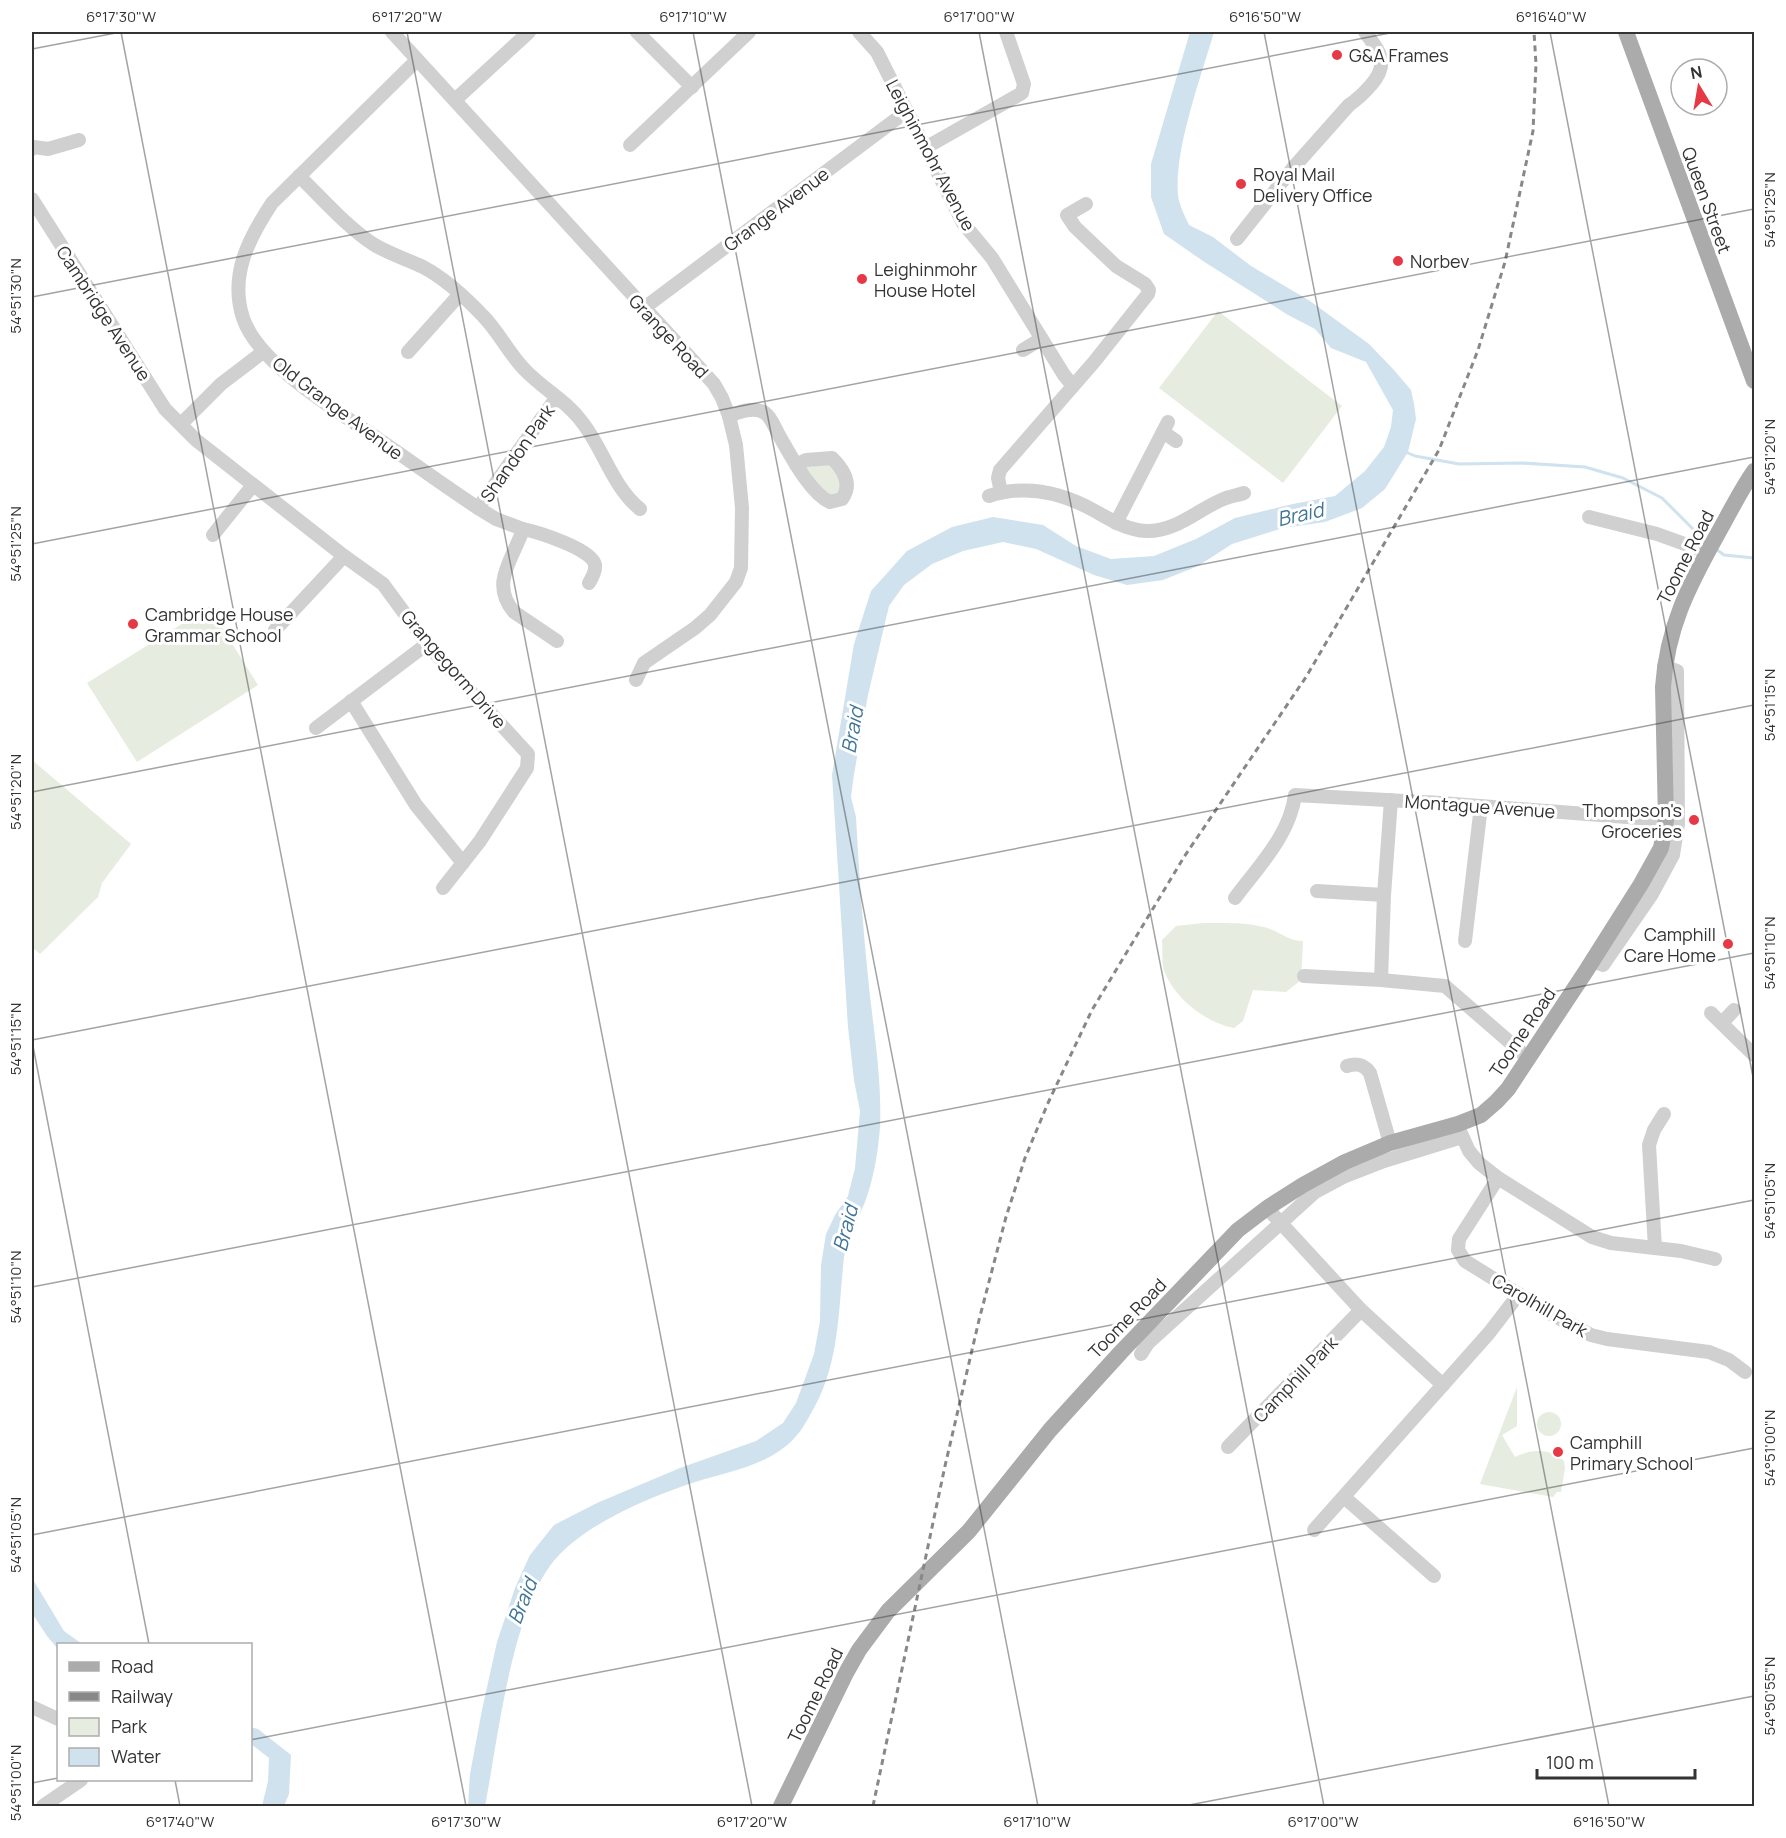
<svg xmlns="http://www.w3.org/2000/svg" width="1786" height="1838" viewBox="0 0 1786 1838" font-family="Manrope,sans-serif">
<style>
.green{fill:#e6ecdf}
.water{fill:#cfe2ee}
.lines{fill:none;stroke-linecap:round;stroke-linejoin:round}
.stream{stroke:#cfe2ee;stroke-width:3}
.minor{stroke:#d0d0d0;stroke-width:14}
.major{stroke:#ababab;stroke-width:16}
.rail{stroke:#888;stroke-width:3;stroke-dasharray:6 4.5;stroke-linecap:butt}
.ticks{fill:none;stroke:#333;stroke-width:1.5;stroke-opacity:0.45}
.poi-dot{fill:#e63946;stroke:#fff;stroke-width:2}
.labels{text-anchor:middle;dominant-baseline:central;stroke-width:6;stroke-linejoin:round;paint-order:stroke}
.poi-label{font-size:18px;fill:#333;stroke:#fff;text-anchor:start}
.street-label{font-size:18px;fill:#333;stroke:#fff}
.water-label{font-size:20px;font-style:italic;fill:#3f7597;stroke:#fff}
.neatline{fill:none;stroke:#333;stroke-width:2}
.ticks-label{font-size:15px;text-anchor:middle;fill:#333}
</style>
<rect width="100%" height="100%" fill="#fff"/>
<g class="green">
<polygon points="1218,311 1342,406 1283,483 1159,388"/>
<polygon points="829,462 842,482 837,497 824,493 806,469 806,466"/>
<polygon points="209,607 258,685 137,762 87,683"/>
<polygon points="32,760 131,844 102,883 98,897 40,954 32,947"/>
<path d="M1203,923C1223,923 1245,922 1264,927C1279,931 1288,941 1303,941L1301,980L1286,992L1253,990L1243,1021L1234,1028C1207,1023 1176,1000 1165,973C1161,964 1163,950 1162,940L1176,926Z"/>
<path d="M1517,1387V1426L1502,1435L1515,1457C1531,1449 1550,1448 1564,1461L1565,1468L1561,1492H1557L1553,1497L1480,1484Z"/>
<circle cx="1549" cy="1424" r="12"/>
</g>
<g class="water">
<path d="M1190,32H1214C1201,77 1174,149 1178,195C1179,205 1185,216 1189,225L1213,237L1251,266L1310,301L1369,344L1393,369L1411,390L1414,404L1416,419L1408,452L1385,489L1362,508L1325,522L1283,528L1232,544L1198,566L1163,580L1127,585L1094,575L1036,549L1003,542L963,551L932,564L904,585L889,606L868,695L854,774L851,797L856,817C859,874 863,930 869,987C874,1033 882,1080 880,1127C878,1152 874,1178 865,1202C858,1219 847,1238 844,1257C838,1312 840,1366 810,1415C806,1422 802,1430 797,1435C771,1467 723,1472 686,1485C643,1500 590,1523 559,1555C512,1603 498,1740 485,1806H468L470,1774L482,1710L497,1642L515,1588L530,1555L554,1525L597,1503L680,1468L756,1441L783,1423L796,1403L814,1354L820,1321L821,1265L826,1234L835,1215L848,1196L855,1168L860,1111L854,1080L848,1027L832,775L854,644L871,591L907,551L952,527L993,517L1043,525L1076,546L1111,559L1154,556L1196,539L1235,518L1293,504L1335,496L1365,471L1384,447L1391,427L1393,410L1366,362L1331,348L1315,329L1288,315L1203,261L1164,234L1151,197V164Z"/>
<polygon points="32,1578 64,1631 82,1644 58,1644 58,1649 47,1636 32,1613"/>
<polygon points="250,1727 258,1729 291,1755 289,1794 284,1806 262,1806 268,1781 269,1758 251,1744"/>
</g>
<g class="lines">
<g class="stream">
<polyline points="1406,452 1415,456 1459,464 1522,463 1585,467 1623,478 1662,498 1706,542"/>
<polyline points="1716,549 1724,555 1754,558"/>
</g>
<g class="minor">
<polyline points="392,32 695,363 714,384 722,398 729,416 736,445 742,508 741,568 736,582 710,615 695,628 644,663 636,680"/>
<polyline points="637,32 692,87"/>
<polyline points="859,32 877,52 963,223 992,258 1064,375 1073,386"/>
<path d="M417,60L272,203C249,238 229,275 243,318C259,366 343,414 384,443C416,465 446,487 478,508L496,519L523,529"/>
<polyline points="455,100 529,32"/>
<polyline points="630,145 749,32"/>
<polyline points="925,148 1022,93 1024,84 1006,32"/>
<polyline points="32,149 34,147 48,149 79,140"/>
<path d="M299,176C323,199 346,226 373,244C389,254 407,259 423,267C446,279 465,297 483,316C499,332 509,354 525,370C543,389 567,401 582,422C604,450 612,486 640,509"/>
<polyline points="32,199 165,409 196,440 344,556 383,584 427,644 528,754 527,768 480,841 443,888"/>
<path d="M1237,239L1293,168L1349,105C1358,99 1364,93 1371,85C1390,63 1380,52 1365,32"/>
<polyline points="644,308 907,111"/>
<polyline points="1023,350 1041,339"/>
<polyline points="408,352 460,294"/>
<path d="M729,416C739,412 754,406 765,413C772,418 775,429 780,437C791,456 810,493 830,502L842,499C853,484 843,469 832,458L806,460L796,465"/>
<polyline points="181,424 221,384 263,352"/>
<polyline points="1163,432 1176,441"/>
<polyline points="1001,492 998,478 1000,470 1094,362 1148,294 1149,290 1145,284 1116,266 1075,227 1067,215 1086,204"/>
<path d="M989,496C1026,484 1061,492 1095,511C1111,520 1127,530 1146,531C1177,532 1199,508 1226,498C1232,496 1238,495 1244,493"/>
<polyline points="478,508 556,398"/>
<polyline points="1589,517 1657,534 1707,552"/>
<polyline points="1116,523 1168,422"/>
<polyline points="213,535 253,485"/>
<polyline points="275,630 344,556"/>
<path d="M557,641L514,612C489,583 514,558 523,529C537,532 593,549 595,565C596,571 592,578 589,583"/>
<polyline points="351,701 416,805 463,863"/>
<polyline points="316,728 427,644"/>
<polyline points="1317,891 1384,895"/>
<path d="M1235,898C1258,867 1290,835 1295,795L1441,803L1666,820"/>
<polyline points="1465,941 1481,806"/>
<polyline points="1592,961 1603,965 1652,894 1673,855 1678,824 1677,671 1664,666"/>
<polyline points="1304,976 1381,980 1445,986 1528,1058"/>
<polyline points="1381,980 1384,895 1391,800"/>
<polyline points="1711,1013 1754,1055"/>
<polyline points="1722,1023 1734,1010"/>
<path d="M1347,1066C1357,1063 1364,1064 1370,1073L1390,1143"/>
<polyline points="1460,1131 1469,1151 1479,1163 1498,1178 1592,1237 1611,1243 1681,1251 1715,1259"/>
<polyline points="1498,1178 1459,1239 1458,1250 1465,1261 1549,1313 1591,1335 1607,1339 1709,1352 1729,1360 1745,1372"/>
<polyline points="1267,1208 1361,1310 1443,1385"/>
<polyline points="1655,1248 1649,1145 1654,1130 1664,1114"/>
<polyline points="1141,1354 1148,1343 1315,1192 1343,1177 1384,1161 1462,1137"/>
<polyline points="1228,1447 1361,1310"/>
<polyline points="1344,1497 1434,1576"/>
<polyline points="1314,1530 1489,1333 1519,1294"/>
<polyline points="32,1707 58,1719"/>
<polyline points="43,1806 81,1780"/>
</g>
<g class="major">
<polyline points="1626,32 1754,381"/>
<path d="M781,1806L846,1673L859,1650L888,1611L969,1531L1050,1430L1121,1352L1238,1230L1267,1208L1303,1185L1345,1162L1390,1143L1458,1124L1481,1115L1496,1102L1508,1089L1586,971L1641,884L1661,848L1666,820L1663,687C1667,628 1688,587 1717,535C1729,514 1740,491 1754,471"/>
</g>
<polyline class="rail" points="873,1806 945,1466 979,1320 1006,1217 1025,1158 1048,1103 1092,1010 1184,857 1306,677 1439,450 1478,350 1505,262 1533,131 1536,64 1534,32"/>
</g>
<path class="ticks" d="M121,32L466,1806M407,32L752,1806M693,32L1038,1806M979,32L1324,1806M1264,32L1609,1806M1550,32L1754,1082M32,49L121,32M32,297L1395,32M32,544L1754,209M32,792L1754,457M32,1040L1754,705M32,1041L149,1644M32,1287L1754,953M32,1535L1754,1200M250,1740L1754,1448M175,1780L180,1806M32,1783L58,1778M1184,1806L1754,1696"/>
<g class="poi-dot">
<circle cx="1337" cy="55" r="6"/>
<circle cx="1241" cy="184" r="6"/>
<circle cx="1398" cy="261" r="6"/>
<circle cx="862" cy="279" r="6"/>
<circle cx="133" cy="624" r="6"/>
<circle cx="1694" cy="820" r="6"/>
<circle cx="1728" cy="944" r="6"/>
<circle cx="1558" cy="1452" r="6"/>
</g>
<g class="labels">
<g class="poi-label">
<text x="1349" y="55">G&amp;A Frames</text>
<text x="1253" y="174">Royal Mail<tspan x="1253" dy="21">Delivery Office</tspan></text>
<text x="1410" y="261">Norbev</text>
<text x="874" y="269">Leighinmohr<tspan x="874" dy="21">House Hotel</tspan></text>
<text x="145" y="614">Cambridge House<tspan x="145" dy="21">Grammar School</tspan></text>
<text x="1682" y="810" text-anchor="end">Thompson's<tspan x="1682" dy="21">Groceries</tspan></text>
<text x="1716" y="934" text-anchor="end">Camphill<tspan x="1716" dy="21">Care Home</tspan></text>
<text x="1570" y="1442">Camphill<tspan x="1570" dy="21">Primary School</tspan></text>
</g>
<g class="street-label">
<text transform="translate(931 155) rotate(62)">Leighinmohr Avenue</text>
<text transform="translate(1707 200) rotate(70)">Queen Street</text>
<text transform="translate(776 209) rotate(-37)">Grange Avenue</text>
<text transform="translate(104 313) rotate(57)">Cambridge Avenue</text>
<text transform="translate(669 336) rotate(47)">Grange Road</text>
<text transform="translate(338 408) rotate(37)">Old Grange Avenue</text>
<text transform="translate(517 453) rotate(-55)">Shandon Park</text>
<text transform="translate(1685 557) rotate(-63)">Toome Road</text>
<text transform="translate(454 669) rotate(49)">Grangegorm Drive</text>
<text transform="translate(1480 806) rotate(4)">Montague Avenue</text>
<text transform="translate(1522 1032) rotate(-56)">Toome Road</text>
<text transform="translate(1540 1305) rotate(30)">Carolhill Park</text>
<text transform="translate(1127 1318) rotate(-46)">Toome Road</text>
<text transform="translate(1295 1379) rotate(-46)">Camphill Park</text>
<text transform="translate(815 1695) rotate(-64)">Toome Road</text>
</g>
<g class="water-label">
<text transform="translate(1300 514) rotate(-13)">Braid</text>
<text transform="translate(852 730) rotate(-80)">Braid</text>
<text transform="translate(845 1228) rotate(-75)">Braid</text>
<text transform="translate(522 1601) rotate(-68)">Braid</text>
</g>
</g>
<rect width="1786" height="1838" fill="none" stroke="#ffffff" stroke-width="66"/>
<rect x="57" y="1643" width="195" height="138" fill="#ffffff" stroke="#adadad" stroke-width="1.5"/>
<rect x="69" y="1662" width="30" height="9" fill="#ababab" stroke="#adadad" stroke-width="1.5"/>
<text x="111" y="1673" font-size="18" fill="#333333">Road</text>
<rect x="69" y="1692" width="30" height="9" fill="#888888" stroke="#adadad" stroke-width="1.5"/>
<text x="111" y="1703" font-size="18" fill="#333333">Railway</text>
<rect x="69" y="1718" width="30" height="18" fill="#e6ecdf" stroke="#adadad" stroke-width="1.5"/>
<text x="111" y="1733" font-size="18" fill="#333333">Park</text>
<rect x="69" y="1748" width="30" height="18" fill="#cfe2ee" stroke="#adadad" stroke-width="1.5"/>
<text x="111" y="1763" font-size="18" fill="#333333">Water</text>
<g transform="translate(1699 87) rotate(349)"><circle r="28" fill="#ffffff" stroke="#adadad" stroke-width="1.5"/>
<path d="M0-4.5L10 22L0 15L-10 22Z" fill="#e63946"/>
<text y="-9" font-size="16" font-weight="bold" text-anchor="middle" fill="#333333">N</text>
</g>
<path d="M1537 1769v9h158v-9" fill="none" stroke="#333333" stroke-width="3"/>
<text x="1546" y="1769" font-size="18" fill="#333333" stroke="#ffffff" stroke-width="4.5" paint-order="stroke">100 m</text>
<rect x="33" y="33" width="1720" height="1772" class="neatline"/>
<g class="ticks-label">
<text x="121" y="22">6°17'30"W</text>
<text x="407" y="22">6°17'20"W</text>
<text x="693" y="22">6°17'10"W</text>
<text x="979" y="22">6°17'00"W</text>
<text x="1265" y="22">6°16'50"W</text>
<text x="1551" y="22">6°16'40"W</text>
<text transform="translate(1770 210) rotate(-90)" y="5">54°51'25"N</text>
<text transform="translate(16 296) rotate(-90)" y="5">54°51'30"N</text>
<text transform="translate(1770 457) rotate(-90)" y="5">54°51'20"N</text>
<text transform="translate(16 544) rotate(-90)" y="5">54°51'25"N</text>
<text transform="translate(1770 705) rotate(-90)" y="5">54°51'15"N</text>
<text transform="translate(16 792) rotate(-90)" y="5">54°51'20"N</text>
<text transform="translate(1770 953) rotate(-90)" y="5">54°51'10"N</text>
<text transform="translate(16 1039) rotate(-90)" y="5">54°51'15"N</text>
<text transform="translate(1770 1201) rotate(-90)" y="5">54°51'05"N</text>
<text transform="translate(16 1287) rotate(-90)" y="5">54°51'10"N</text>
<text transform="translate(1770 1448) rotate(-90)" y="5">54°51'00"N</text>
<text transform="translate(16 1535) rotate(-90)" y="5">54°51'05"N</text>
<text transform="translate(1770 1696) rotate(-90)" y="5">54°50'55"N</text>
<text transform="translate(16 1783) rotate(-90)" y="5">54°51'00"N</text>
<text x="180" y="1827">6°17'40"W</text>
<text x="466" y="1827">6°17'30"W</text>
<text x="752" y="1827">6°17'20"W</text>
<text x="1037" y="1827">6°17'10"W</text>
<text x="1323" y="1827">6°17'00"W</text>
<text x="1609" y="1827">6°16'50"W</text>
</g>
</svg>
